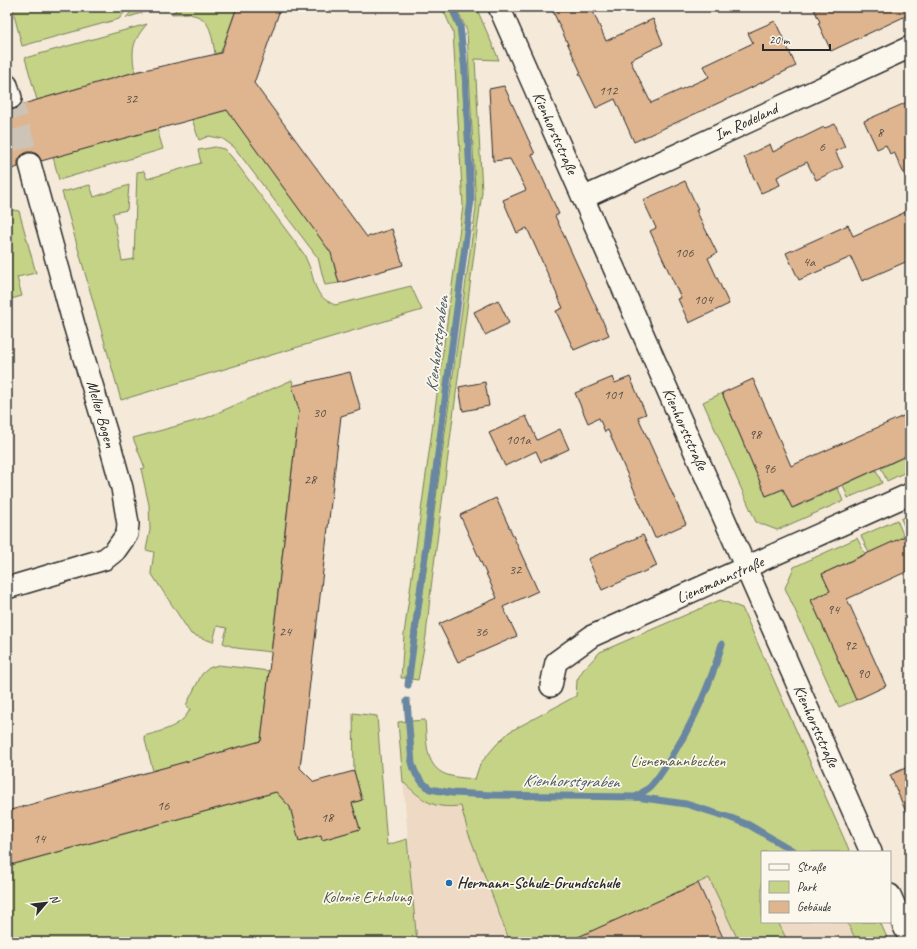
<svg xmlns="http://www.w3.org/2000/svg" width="917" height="949" viewBox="0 0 917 949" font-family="Caveat,sans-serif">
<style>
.built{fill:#eedac4}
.green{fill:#c5d387;stroke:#787f59}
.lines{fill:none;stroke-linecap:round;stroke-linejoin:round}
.stream{stroke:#6b87a1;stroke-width:7}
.building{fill:#dfb590;stroke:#2b2b2b}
.street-tunnel{stroke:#cdc4b7;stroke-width:21;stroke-dasharray:21 10;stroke-linecap:butt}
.street-casing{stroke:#2b2b2b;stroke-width:24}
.street{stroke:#fbf7ec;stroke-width:21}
.poi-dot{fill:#1f6fb2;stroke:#fbf7ec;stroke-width:1.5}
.labels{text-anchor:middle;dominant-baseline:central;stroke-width:3.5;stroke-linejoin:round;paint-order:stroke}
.number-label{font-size:14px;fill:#584e44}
.street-label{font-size:16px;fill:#2b2b2b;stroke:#fbf7ec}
.park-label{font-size:16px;fill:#525542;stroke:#fbf7ec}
.poi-label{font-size:16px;font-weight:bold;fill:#2b2b2b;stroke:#fbf7ec;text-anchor:start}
.water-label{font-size:17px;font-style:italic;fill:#4b5966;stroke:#fbf7ec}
</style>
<rect width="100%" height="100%" fill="#f5eada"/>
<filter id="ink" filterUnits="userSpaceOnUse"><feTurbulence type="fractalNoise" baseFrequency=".025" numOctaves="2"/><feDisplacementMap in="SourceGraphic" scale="8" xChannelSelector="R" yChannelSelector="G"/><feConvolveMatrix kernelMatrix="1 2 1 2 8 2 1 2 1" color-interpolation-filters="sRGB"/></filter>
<g filter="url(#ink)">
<g class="built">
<polygon points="403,782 423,800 449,807 461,806 468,832 510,942 417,942"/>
<polygon points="710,878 739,942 568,941 698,883"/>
<polygon points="778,922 847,922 857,942 788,942"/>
</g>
<g class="green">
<polygon points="12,7 129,7 119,19 22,46"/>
<polygon points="135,7 160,7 126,18"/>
<path d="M180,7H237L221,52L215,54C210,21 207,12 171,14Z"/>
<polygon points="442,7 448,7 460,33 467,166 468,206 406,678 401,678 404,634 463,206 453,32"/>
<polygon points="456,7 476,7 499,60 475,59 482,192 431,588 426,636 418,680 411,679 476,208 467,31"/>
<path d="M147,24C132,41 131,51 135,72L37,100L25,58Z"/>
<polygon points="227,110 339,263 334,264 339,283 325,285 318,258 234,147 223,139 209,136 199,140 192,119"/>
<polygon points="157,129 163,149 59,180 53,157"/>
<path d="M215,147L224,149L231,156L304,254C306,259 309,265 311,271C316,289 317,297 335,305L411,286L422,310L121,400L62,192L90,185L94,197L129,185L127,210L113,213L122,261L134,259L137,172L144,171L147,179L201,163L198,150Z"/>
<polygon points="7,209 19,211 36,273 17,277 22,296 7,300"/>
<polygon points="292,380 299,410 271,652 236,648 223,643 227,628 217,626 213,642 191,634 151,573 154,552 146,550 150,530 149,505 141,469 145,468 133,438 206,418"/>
<polygon points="722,393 766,496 783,489 793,508 838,488 843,501 777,530 756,522 703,402"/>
<polygon points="910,454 910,470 887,481 881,468"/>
<polygon points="876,470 882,483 848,498 843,485"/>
<polygon points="910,515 910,534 908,535 901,519"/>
<polygon points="897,520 904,537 869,553 861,536"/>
<polygon points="857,538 865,554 822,574 830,591 811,600 856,700 839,707 785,588 794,567"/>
<path d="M720,600L742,608L850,852H762V922H778L788,942H739L709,878L568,942H510L468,832L461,806C431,809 424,801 403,782L398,722L425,720C427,742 424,770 451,776C459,778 467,778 475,779L480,764L496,745L509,732L576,696L577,680L583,670L600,652Z"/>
<path d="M218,665L269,671L261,741L153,771L144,736C161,731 182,727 190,709L186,705L202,674L209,668Z"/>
<polygon points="353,713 377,716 387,845 407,839 417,942 7,942 7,866 276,792 290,807 299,841 321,835 322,840 360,829 352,803 362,800 354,771"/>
<polygon points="847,922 880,922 889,942 857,942"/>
</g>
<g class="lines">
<g class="stream">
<polyline points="408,685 471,200 465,71 460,26 452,7"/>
<polyline points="407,701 412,764 416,774 423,783 430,789 452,793 493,795 636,797 686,804 731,818 749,825 795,852"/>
<path d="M636,797C641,793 647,790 651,786C661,775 668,763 675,751C696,717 711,682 722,644"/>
</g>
</g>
<g class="building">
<polygon points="237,7 281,7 254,83 367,237 392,229 403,265 339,283 331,253 227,110 41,161 38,155 33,152 27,152 21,156 18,161 18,167 7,171 7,110 14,110 20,105 37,100 135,72 221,53"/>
<polygon points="551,7 591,7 606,41 653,19 663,44 630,60 651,103 709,77 704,66 753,43 748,33 775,21 796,66 738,94 634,142 615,99 596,108 579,73 581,73"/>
<polygon points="813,7 910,7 910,14 831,51 818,23 820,22"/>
<polygon points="504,86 535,154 532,155 559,214 555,216 609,335 574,350 556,311 563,308 527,228 517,233 503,200 526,190 510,159 493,161 489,89"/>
<polygon points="910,101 910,187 894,152 890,154 886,145 877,149 864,121"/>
<polygon points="835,124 845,147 835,151 843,167 816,180 807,162 777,177 780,185 761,193 744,157 770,144 773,152 824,127 825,128"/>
<polygon points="685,181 698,209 696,210 717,253 708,258 729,304 689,323 678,299 681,298 650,231 656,228 643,200"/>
<polygon points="910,210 910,260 862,281 851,257 799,280 786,253 848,225 853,236"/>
<polygon points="498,300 509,323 485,335 474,312"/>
<polygon points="350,372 361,410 341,416 300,768 314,782 354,771 362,800 352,803 360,829 322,840 321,835 299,841 290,807 276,792 7,866 7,811 261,741 299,410 292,386"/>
<polygon points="613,377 615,383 630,377 646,414 638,417 686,524 655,538 608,430 605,432 599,418 588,423 575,393"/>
<polygon points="753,379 791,466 910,413 910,454 792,508 783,489 766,496 722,393"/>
<polygon points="485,382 489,406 463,411 459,387"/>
<polygon points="526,416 537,440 560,429 569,449 541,462 536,451 505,466 489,433"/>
<polygon points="496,498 538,591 503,607 517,636 458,662 439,624 497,598 460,515"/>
<polygon points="910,534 910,570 847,599 886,686 856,700 811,600 830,591 822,574"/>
<polygon points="643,535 657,566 602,590 588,559"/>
<polygon points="910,766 910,821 890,775"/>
<polygon points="698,883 725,942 567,942"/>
</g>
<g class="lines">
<polyline class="street-tunnel" points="11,98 30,164"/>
<defs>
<g id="street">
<polyline points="499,7 871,852"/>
<polyline points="7,85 11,98"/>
<polyline points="583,198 910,47"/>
<polyline points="7,588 105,559 115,551 127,534 128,524 122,488 108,438 74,325 30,164"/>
<polyline points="551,686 556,662 592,636 910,494"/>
<polyline points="890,895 910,940"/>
</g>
</defs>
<use href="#street" class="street-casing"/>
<use href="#street" class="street"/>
</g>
</g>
<circle class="poi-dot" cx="449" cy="883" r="4"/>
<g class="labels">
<g class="number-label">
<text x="608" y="90">112</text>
<text x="131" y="98">32</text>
<text x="880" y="132">8</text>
<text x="822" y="146">6</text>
<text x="684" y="252">106</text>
<text x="809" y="261">4a</text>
<text x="703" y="299">104</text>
<text x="613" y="394">101</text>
<text x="319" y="412">30</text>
<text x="755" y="434">98</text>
<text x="518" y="439">101a</text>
<text x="769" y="468">96</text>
<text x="310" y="479">28</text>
<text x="515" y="569">32</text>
<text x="833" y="609">94</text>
<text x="285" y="631">24</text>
<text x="481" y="631">36</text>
<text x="850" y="645">92</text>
<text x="863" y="673">90</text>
<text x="163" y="805">16</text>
<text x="327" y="817">18</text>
<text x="39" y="838">14</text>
</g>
<g class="street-label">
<text transform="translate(746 122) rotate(-25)">Im Rodeland</text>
<text transform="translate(555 133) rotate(66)">Kienhorststraße</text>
<text transform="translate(101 414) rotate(74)">Meller Bogen</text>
<text transform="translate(685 429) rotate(66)">Kienhorststraße</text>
<text transform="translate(720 580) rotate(-24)">Lienemannstraße</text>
<text transform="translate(816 726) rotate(66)">Kienhorststraße</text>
</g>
<g class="park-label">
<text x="678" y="761">Lienemannbecken</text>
<text x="367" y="897">Kolonie Erholung</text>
</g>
<g class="poi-label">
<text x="457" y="883">Hermann-Schulz-Grundschule</text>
</g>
<g class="water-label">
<text transform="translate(437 344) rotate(-83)">Kienhorstgraben</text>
<text transform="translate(571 781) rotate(1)">Kienhorstgraben</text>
</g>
</g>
<rect width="917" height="949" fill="none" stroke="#fbf7ec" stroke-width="24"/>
<rect x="12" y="12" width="893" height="925" fill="none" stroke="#2b2b2b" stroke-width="1.5" filter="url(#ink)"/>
<rect x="761" y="851" width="130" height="72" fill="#fbf7ec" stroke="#a8a59f"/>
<rect x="769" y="864" width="20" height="6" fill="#fbf7ec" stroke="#a8a59f"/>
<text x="797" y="871" font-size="12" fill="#2b2b2b">Straße</text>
<rect x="769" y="881" width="20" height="12" fill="#c5d387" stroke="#a8a59f"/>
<text x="797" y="891" font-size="12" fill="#2b2b2b">Park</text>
<rect x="769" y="901" width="20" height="12" fill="#dfb590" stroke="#a8a59f"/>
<text x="797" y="911" font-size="12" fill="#2b2b2b">Gebäude</text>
<g transform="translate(46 903) rotate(62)" stroke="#fbf7ec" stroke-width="3" paint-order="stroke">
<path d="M0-3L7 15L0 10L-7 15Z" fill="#2b2b2b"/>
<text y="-6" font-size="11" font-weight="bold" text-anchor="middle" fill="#2b2b2b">N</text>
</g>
<path d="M763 44v6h67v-6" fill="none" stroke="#2b2b2b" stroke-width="2"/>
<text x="769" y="44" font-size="12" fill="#2b2b2b" stroke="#fbf7ec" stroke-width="3" paint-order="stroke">20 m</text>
</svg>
